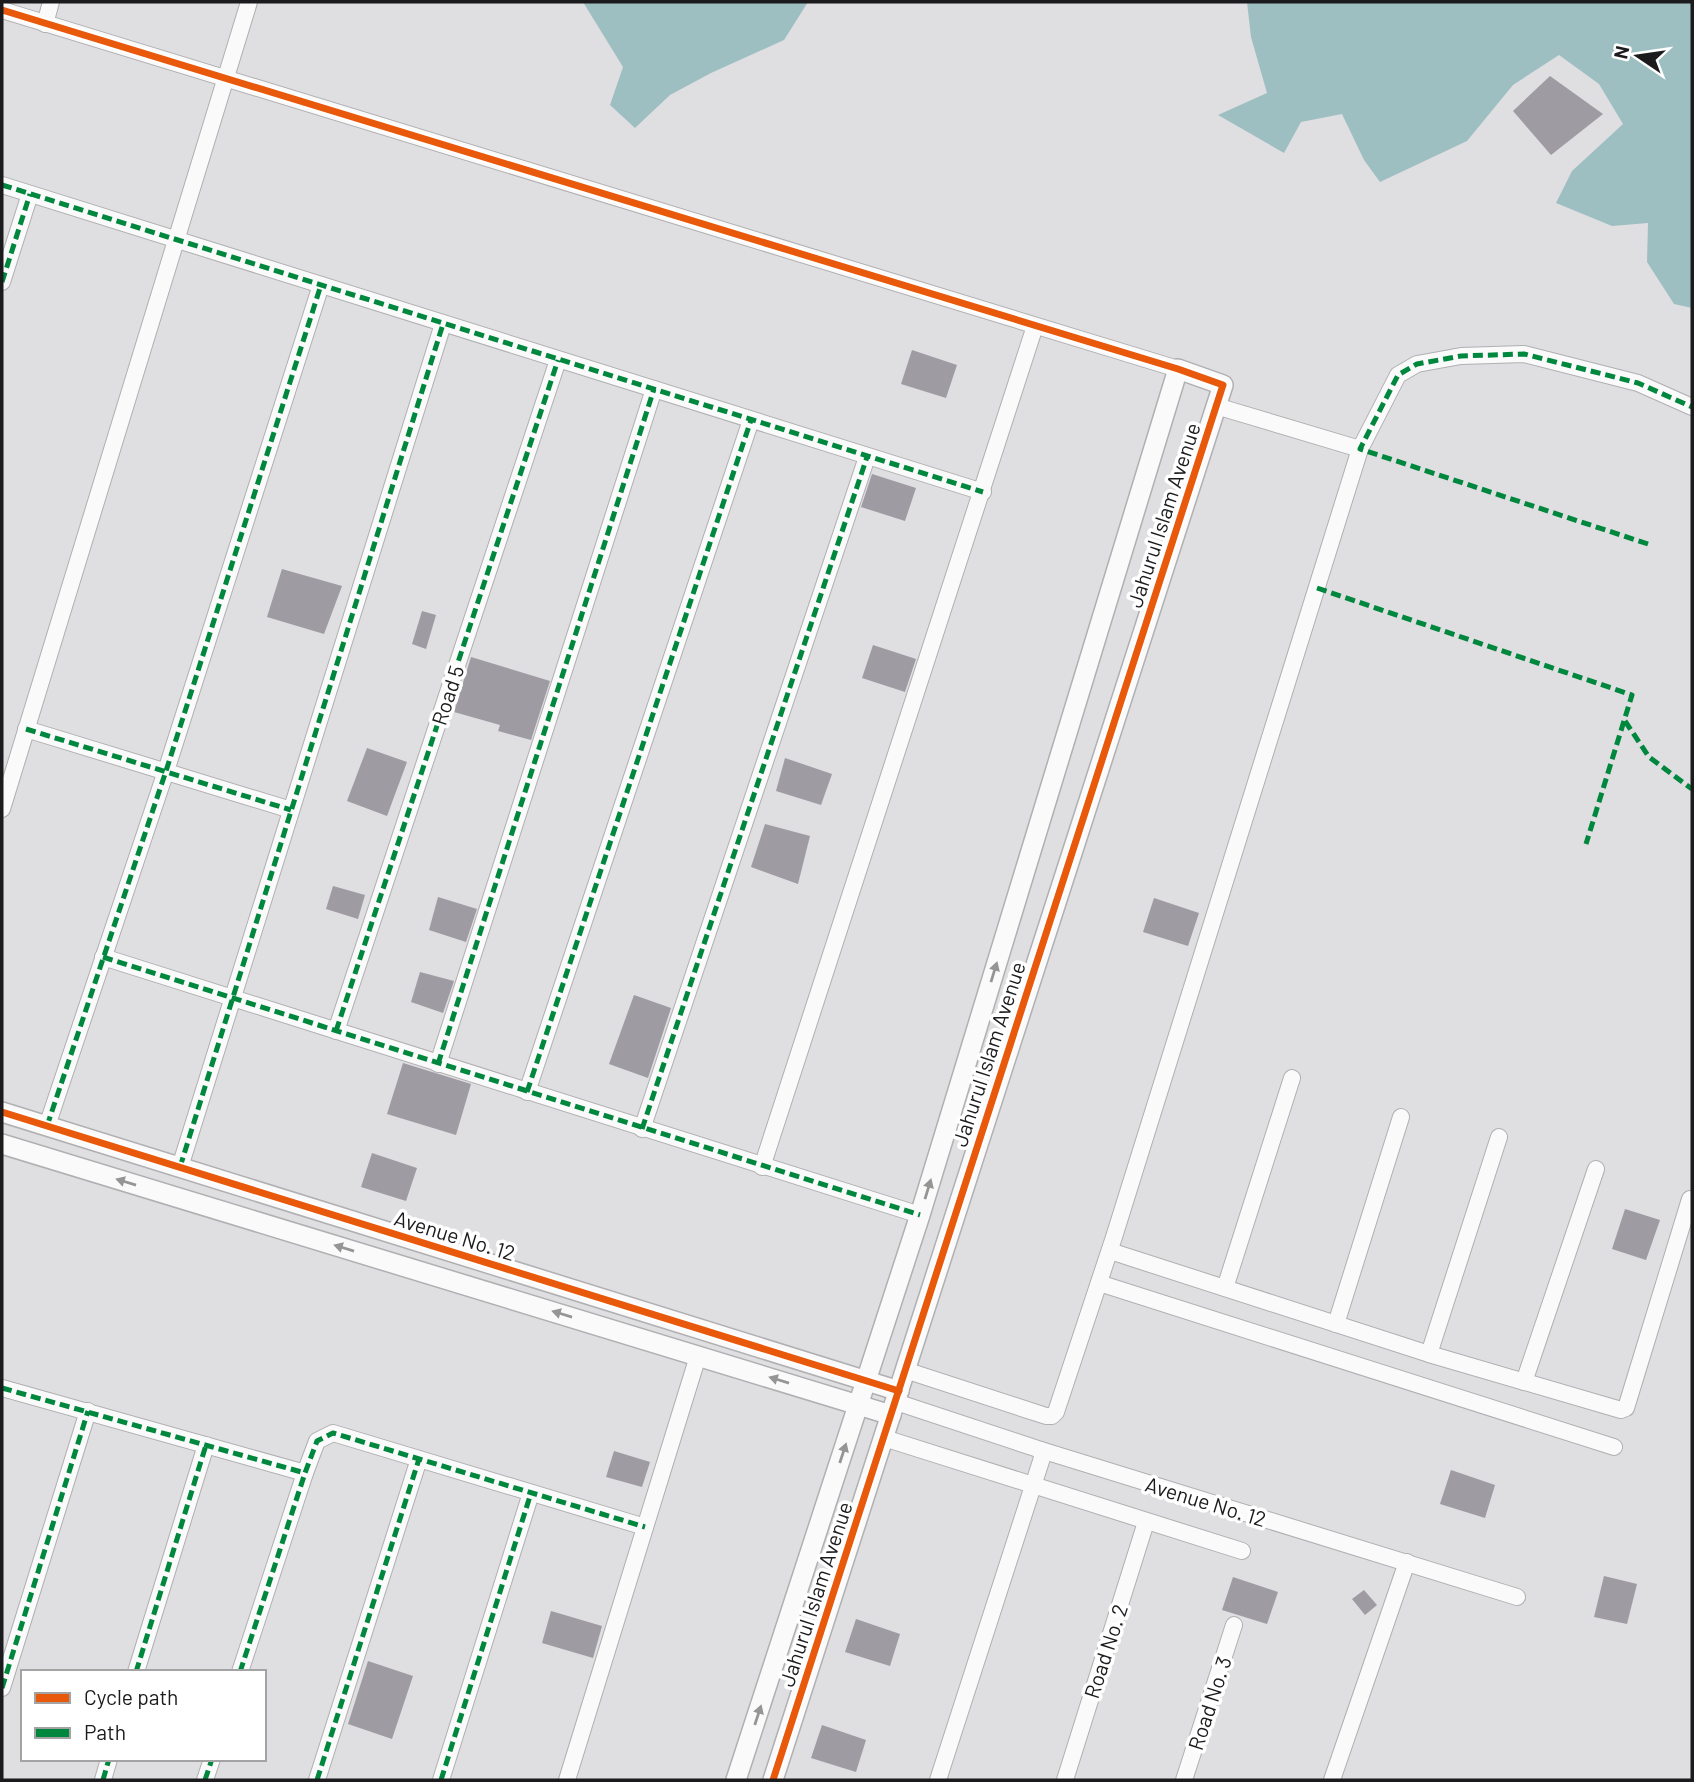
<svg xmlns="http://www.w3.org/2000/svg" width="1694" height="1782" viewBox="0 0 1694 1782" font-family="Barlow,sans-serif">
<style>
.water{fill:#9ebfc2}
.building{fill:#9e9ba3}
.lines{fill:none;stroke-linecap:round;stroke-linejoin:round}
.minor-casing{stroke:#b0afb1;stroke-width:18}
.tertiary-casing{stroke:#b0afb1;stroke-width:22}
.minor{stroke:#fafafa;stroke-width:16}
.tertiary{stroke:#fafafa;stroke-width:19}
.quiet{stroke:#00873e;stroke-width:5;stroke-dasharray:10 5;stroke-linecap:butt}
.cycleway-casing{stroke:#fff;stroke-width:11}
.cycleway{stroke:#e8590c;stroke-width:7}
.oneway{fill:#969596}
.labels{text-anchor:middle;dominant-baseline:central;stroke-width:7;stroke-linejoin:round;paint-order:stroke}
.street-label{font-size:21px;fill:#1b1a1c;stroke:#fff}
</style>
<rect width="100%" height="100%" fill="#dfdee1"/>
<g class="water">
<polygon points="583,2 808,2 784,40 711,73 670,95 635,128 610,105 623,67"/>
<polygon points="1247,2 1692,2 1692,308 1674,304 1647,262 1648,223 1612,226 1556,203 1572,171 1623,124 1599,84 1559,55 1513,85 1467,141 1380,182 1364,160 1342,114 1301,122 1284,153 1218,115 1267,93 1251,37"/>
</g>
<g class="building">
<polygon points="1550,76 1603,114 1551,155 1513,111"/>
<polygon points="912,350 957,365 946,398 901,384"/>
<polygon points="872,474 916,488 905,521 861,507"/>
<polygon points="282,569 342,586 324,634 267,617"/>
<polygon points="422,611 436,615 426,649 412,644"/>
<polygon points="873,645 916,659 905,692 862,678"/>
<polygon points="471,657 550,681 531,740 498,731 500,725 454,712"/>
<polygon points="367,748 407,762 387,816 347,801"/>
<polygon points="785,758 832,774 821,805 776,791"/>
<polygon points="765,824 810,836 798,884 751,867"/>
<polygon points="333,886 365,895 358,919 326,909"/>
<polygon points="438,897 477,909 466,942 429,930"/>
<polygon points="1154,898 1199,913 1188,946 1143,932"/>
<polygon points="420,972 454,981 443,1013 411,1002"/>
<polygon points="634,995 671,1008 648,1078 609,1064"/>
<polygon points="403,1063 471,1084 456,1135 387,1114"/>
<polygon points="372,1153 417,1168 406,1201 361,1187"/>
<polygon points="1625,1209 1660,1220 1646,1260 1612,1249"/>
<polygon points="614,1451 650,1462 642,1487 606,1477"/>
<polygon points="1451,1470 1495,1485 1485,1518 1440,1504"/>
<polygon points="1604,1576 1637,1584 1627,1624 1594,1617"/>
<polygon points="1233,1577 1278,1592 1267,1624 1222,1610"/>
<polygon points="1364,1590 1377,1605 1365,1615 1352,1599"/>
<polygon points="551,1611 602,1626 593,1658 542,1643"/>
<polygon points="856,1619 900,1634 890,1666 845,1652"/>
<polygon points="368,1661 413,1676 392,1739 348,1724"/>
<polygon points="822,1725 866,1740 856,1772 811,1758"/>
</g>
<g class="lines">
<defs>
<g id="minor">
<polyline points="2,10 1178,369"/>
<polyline points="45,24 51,2"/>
<polyline points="2,185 983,492"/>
<polyline points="2,282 30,194"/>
<polyline points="1216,406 1360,449"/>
<polyline points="26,729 291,810"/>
<polyline points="2,809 249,2"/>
<polyline points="103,957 920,1215"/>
<polyline points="336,1031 558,360"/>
<polyline points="438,1064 654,389"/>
<polyline points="527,1092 751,420"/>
<polyline points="47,1126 166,771 321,285"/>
<polyline points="642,1129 867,457"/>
<polyline points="180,1167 443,324"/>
<polyline points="762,1167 1035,326"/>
<polyline points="1110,1251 1429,1354 1621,1410 1626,1408 1690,1199"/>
<polyline points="1099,1283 1614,1447"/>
<polyline points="1225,1288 1292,1078"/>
<polyline points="1336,1324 1401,1117"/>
<polyline points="1429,1354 1499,1137"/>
<polyline points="905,1370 1046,1416 1052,1416 1056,1412 1114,1237 1360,449 1398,375 1417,364 1461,356 1524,354 1638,383 1692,407"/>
<polyline points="1524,1382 1596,1169"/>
<polyline points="2,1388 305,1473 317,1441 333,1433 645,1527"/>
<polyline points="896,1402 1041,1450 1517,1597"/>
<polyline points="884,1438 1242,1551"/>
<polyline points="136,1672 206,1445"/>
<polyline points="240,1672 305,1473"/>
<polyline points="2,1688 88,1411"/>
<polyline points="103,1780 109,1759"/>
<polyline points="205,1780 212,1759"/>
<polyline points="317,1780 419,1459"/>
<polyline points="441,1780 531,1493"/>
<polyline points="567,1780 698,1356"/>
<polyline points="938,1780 1042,1458 1041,1450"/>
<polyline points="1065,1780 1146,1522"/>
<polyline points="1184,1780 1234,1625"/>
<polyline points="1332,1780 1407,1562"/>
</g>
<g id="tertiary">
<polyline points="2,1112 899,1391"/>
<polyline points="2,1144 891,1415"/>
<polyline points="736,1780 920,1215 1178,369 1223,385 773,1780"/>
</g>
</defs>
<use href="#minor" class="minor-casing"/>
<use href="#tertiary" class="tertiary-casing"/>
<use href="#minor" class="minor"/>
<use href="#tertiary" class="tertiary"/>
<g class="quiet">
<polyline points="2,185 983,492"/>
<polyline points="2,282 30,194"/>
<polyline points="1648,544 1360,449 1398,375 1417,364 1461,356 1524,354 1638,383 1692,407"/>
<polyline points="1317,588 1632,695 1586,844"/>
<polyline points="1625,721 1649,757 1692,789"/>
<polyline points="26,729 291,810"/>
<polyline points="103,957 920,1215"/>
<polyline points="336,1031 558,360"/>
<polyline points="438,1064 654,389"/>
<polyline points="527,1092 751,420"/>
<polyline points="47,1126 166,771 321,285"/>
<polyline points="642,1129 867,457"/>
<polyline points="180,1167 443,324"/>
<polyline points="2,1388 305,1473 317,1441 333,1433 645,1527"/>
<polyline points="136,1672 206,1445"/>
<polyline points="240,1672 305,1473"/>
<polyline points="2,1688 88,1411"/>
<polyline points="103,1780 109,1759"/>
<polyline points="205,1780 212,1759"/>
<polyline points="317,1780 419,1459"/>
<polyline points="441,1780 531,1493"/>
</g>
<defs>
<g id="cycleway">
<polyline points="2,10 1178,369 1223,385 773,1780"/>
<polyline points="2,1112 899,1391"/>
</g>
</defs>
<use href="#cycleway" class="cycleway-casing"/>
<use href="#cycleway" class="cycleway"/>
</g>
<defs><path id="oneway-solid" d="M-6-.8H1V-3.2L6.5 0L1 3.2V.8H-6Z" transform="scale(1.75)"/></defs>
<g class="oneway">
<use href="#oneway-solid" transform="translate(994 972) rotate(-73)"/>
<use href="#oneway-solid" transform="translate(126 1182) rotate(-163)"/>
<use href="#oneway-solid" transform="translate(928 1189) rotate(-73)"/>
<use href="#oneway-solid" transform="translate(344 1248) rotate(-163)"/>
<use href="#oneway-solid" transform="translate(562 1314) rotate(-163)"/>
<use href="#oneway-solid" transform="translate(779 1380) rotate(-163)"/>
<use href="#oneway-solid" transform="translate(843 1453) rotate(-72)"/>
<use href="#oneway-solid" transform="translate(758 1715) rotate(-72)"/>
</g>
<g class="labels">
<g class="street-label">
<text transform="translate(1163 515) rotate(-72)">Jahurul Islam Avenue</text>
<text transform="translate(447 695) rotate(-72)">Road 5</text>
<text transform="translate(988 1054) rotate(-72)">Jahurul Islam Avenue</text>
<text transform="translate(455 1235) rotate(17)">Avenue No. 12</text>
<text transform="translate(1206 1501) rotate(17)">Avenue No. 12</text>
<text transform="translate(815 1594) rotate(-72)">Jahurul Islam Avenue</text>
<text transform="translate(1105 1651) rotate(-72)">Road No. 2</text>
<text transform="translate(1209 1703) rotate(-72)">Road No. 3</text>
</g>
</g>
<rect width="1694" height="1782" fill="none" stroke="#1b1a1c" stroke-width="7"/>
<rect x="21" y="1670" width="245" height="91" fill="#ffffff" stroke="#a4a3a4" stroke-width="2"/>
<rect x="35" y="1693" width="35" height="10" fill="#e8590c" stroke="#a4a3a4" stroke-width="2"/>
<text x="84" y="1705" font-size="21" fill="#1b1a1c">Cycle path</text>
<rect x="35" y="1728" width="35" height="10" fill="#00873e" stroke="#a4a3a4" stroke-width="2"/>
<text x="84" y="1740" font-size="21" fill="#1b1a1c">Path</text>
<g transform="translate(1638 56) rotate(283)" stroke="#ffffff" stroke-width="5" paint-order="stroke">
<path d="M0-5L12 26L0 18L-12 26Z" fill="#1b1a1c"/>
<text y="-10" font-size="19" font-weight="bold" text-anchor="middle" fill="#1b1a1c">N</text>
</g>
</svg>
